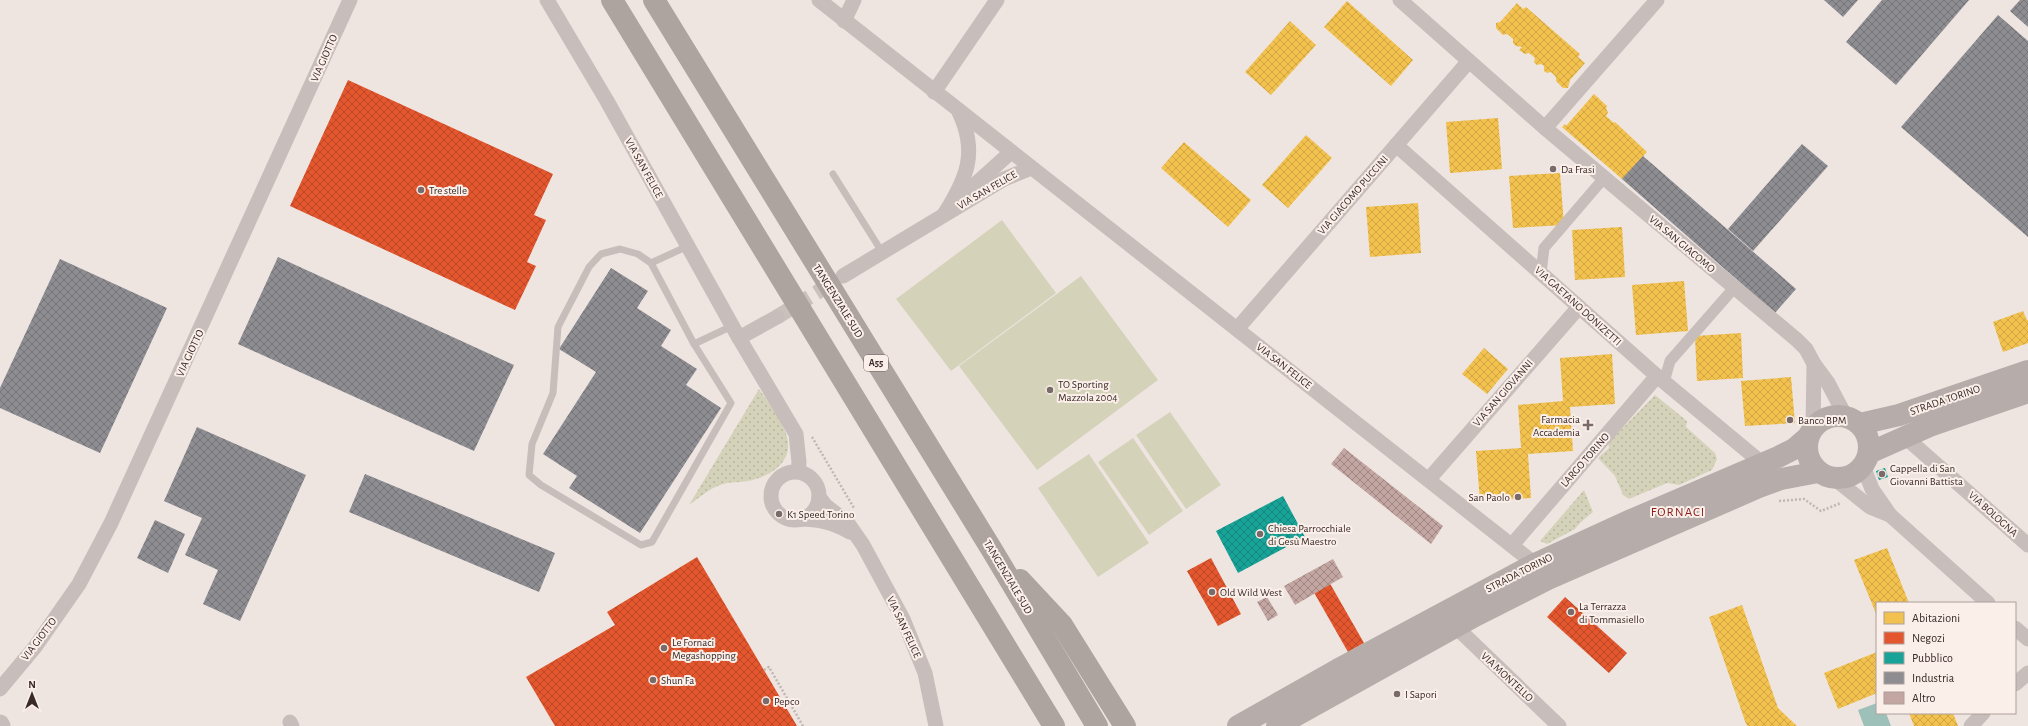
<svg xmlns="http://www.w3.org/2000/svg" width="2028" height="726" viewBox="0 0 2028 726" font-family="'Alegreya Sans',sans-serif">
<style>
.green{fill:url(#green-dots)}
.pitch{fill:#d4d3ba}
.water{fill:#9dc1b9}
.homes{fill:url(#homes-cross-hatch)}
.shops{fill:url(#shops-cross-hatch)}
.public{fill:url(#public-cross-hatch)}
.industry{fill:url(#industry-cross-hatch)}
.building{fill:url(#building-cross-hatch)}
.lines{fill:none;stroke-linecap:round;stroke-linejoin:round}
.minor-tunnel{stroke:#cac0bc;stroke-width:15;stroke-dasharray:15 8;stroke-linecap:butt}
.path{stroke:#c0b6b3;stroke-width:2.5;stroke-dasharray:2 2;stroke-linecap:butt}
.service{stroke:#c7bdba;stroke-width:7}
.pedestrian{stroke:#c7bdba;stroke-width:11}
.minor{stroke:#c7bdba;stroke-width:15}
.tertiary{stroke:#c7bdba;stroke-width:19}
.primary{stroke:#b6acaa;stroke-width:22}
.motorway{stroke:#ada4a0;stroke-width:22}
.poi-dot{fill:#786b69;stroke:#fbefe9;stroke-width:1.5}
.labels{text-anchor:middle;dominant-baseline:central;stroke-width:4;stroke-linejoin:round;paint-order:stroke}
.shield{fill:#fbefe9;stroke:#736562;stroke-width:1}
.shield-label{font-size:10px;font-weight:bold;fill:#392a28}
.street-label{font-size:11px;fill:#392a28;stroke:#fbefe9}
.poi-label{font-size:11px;fill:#392a28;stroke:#fbefe9;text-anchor:start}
.quarter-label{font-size:13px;letter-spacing:1px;fill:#8c1f1d;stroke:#fbefe9}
</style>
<defs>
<pattern id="green-dots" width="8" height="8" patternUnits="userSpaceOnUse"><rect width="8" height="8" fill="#d4d3ba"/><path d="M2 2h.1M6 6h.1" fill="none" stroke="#b7b5a0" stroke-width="1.8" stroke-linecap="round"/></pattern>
<pattern id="homes-cross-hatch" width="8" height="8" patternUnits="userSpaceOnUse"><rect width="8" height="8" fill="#f2c14e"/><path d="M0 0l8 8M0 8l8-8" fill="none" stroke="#d0a644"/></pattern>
<pattern id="shops-cross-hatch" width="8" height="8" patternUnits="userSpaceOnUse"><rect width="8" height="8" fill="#e4572e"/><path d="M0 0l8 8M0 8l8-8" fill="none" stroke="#ba4827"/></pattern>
<pattern id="public-cross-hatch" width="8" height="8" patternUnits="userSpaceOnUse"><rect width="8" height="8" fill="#17a398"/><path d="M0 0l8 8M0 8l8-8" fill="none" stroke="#16857c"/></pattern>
<pattern id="industry-cross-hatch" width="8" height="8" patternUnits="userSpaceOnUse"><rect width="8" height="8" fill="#8d8d92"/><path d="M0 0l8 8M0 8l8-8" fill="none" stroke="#747377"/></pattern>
<pattern id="building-cross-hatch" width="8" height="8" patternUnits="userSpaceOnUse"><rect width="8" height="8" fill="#c3a5a2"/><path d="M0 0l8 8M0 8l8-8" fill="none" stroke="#9f8784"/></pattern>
</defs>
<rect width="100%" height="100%" fill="#eee5e1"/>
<g class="green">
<path d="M759,389C768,402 783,422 787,437C793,459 775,473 756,479C745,483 734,481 723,484C710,488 700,497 689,505Z"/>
<polygon points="1655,395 1687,421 1686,427 1715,453 1717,459 1712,470 1679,485 1667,483 1629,499 1623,495 1615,476 1598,458 1609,448 1608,443"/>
<polygon points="1584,490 1593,512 1581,522 1575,529 1547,544 1540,541"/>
</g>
<g class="pitch">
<polygon points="1002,220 1056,293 951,371 896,299"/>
<polygon points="1081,276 1158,380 1037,470 959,366"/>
<polygon points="1170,412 1221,485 1186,509 1136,435"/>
<polygon points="1133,438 1183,511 1149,535 1098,462"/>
<polygon points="1089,454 1149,543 1098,577 1038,488"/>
</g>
<polygon class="water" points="1877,703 1877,713 1886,713 1891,726 1864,726 1858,710"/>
<g class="homes">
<polygon points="1347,1 1413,60 1391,86 1324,27"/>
<polygon points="1517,3 1523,9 1526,7 1580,54 1578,57 1585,63 1570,80 1568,88 1563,88 1556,81 1556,77 1551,72 1547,73 1544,71 1544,66 1541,64 1537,65 1534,62 1535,58 1529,53 1525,54 1519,50 1522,47 1516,46 1513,43 1513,39 1507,34 1503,35 1496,28 1496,23 1500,22"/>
<polygon points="1290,21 1316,45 1271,95 1245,72"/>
<polygon points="1594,94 1607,106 1606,108 1608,113 1606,116 1614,123 1615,122 1647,152 1622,179 1562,127 1565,124 1566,126"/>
<polygon points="1498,118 1502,169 1450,173 1446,122"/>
<polygon points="1306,135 1332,158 1288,208 1262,185"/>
<polygon points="1184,142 1251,200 1228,227 1161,168"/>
<polygon points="1560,173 1564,225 1513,228 1509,176"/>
<polygon points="1418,203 1421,253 1370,257 1366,207"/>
<polygon points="1622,227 1625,277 1575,280 1572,230"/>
<polygon points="1684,281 1688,331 1636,335 1632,285"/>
<polygon points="2023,311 2027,320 2028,320 2028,343 2003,352 1993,322"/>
<polygon points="1741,333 1743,378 1697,381 1695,336"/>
<polygon points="1484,348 1508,369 1487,394 1462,374"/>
<polygon points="1612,354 1615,404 1570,407 1573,451 1528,454 1531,498 1480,501 1476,451 1521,448 1518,405 1563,401 1560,358"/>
<polygon points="1791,377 1795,423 1745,426 1741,381"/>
<polygon points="1887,548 1909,603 1877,603 1877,616 1854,560"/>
<polygon points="1742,605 1778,708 1797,726 1748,726 1746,724 1709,617"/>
<polygon points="1877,652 1877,693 1838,709 1824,673"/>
<polygon points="1909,713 1953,713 1958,726 1914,726"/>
</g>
<g class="shops">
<polygon points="348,80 553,174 534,215 546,220 527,262 536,266 515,310 290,206"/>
<polygon points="697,557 797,726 555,726 526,677 615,625 607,612"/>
<polygon points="1211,558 1241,614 1218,626 1187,571"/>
<polygon points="1328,580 1364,643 1348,652 1312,589"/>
<polygon points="1565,597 1627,653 1609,673 1547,617"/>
</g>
<g class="public">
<polygon points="1885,468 1888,477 1879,480 1876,471"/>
<polygon points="1283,496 1305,537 1238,573 1216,531"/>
</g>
<g class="industry">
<polygon points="1824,0 1858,0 1843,17"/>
<polygon points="1882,0 1969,0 1896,85 1846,42"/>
<polygon points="2020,0 2028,0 2028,27 2010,11"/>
<polygon points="1998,15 2028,41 2028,237 1901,127"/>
<polygon points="1802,144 1828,166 1753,251 1728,229"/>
<polygon points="1643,156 1796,289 1775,313 1622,179"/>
<polygon points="278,257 514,365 474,451 238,344"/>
<polygon points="60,259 167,308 100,453 0,408 0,388"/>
<polygon points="611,268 648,291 637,308 671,330 661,346 697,369 686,385 721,408 640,533 569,488 577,476 543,454 596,372 559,349"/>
<polygon points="197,427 306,475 240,621 203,604 218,570 185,555 202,518 164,501"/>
<polygon points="365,474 555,553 539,592 349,512"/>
<polygon points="155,520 185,534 168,573 137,558"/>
</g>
<g class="building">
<polygon points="1344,448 1443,526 1431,544 1331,464"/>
<polygon points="1333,559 1343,577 1295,605 1284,586"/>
<polygon points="1267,597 1278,615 1268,621 1257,602"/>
</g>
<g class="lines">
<polyline class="minor-tunnel" points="777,317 837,280"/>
<g class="path">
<polyline points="812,437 854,508"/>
<polyline points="1779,501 1804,499 1821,511 1841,503"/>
<polyline points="764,670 769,667 803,726"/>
</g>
<g class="service">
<polyline points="833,174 882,252"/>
<polyline points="651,263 694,344 731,403 652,542 641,545 541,485 529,475 532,444 553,393 558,327 589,267 601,254 620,249 638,254 651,263 688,246"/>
<polyline points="694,344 732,326"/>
</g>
<g class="pedestrian">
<polyline points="1541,273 1544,248 1604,178"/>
<polyline points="1664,382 1670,361 1734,288"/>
</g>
<g class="minor">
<polyline points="547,0 607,101 739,338 796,434 799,462 798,471"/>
<polyline points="819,0 1535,564"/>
<polyline points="1400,0 1545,128 1797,340 1806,349 1814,364"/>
<polyline points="844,21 854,0"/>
<polyline points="934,92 997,0"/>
<polyline points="1545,128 1657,0"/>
<polyline points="1396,145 1657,376 1763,464"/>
<polyline points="959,199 1011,152"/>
<path d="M945,213C967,178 978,152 959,112"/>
<polyline points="843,276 1004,179 1031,168"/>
<polyline points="1237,329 1469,61"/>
<polyline points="739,338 777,317"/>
<polyline points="1813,428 1814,364 1828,383 1846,417"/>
<polyline points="1904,436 2028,545"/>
<polyline points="1863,466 1872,489 1890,515 1988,603"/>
<circle cx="795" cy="496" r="24"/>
<polyline points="1429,479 1579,307"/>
<polyline points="1835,479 1870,507 1890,515"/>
<polyline points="819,497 826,506 847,522 863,545 903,619 925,673 936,726"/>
<path d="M800,519C819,519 833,523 850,532"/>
<polyline points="1512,545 1657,376"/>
<polyline points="1455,626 1559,726"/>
<polyline points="2015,628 2028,639"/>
<polyline points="2015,684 2028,673"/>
<polyline points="0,689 35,647 79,584 111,523 350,0"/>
<polyline points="290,722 292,726"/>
<polyline points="1971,726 1983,713"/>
</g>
<polyline class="tertiary" points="0,724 1,726"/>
<g class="primary">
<circle cx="1838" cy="447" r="31"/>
<polyline points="1860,424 1899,415 2028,371"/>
<polyline points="1869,453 1932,425 2028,392"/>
<polyline points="1238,726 1337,670 1535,564 1631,520 1778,457 1794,449 1808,437"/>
<polyline points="1277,726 1475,616 1548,579 1759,487 1781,479 1818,472"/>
</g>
<g class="motorway">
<polyline points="612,0 1054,726"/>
<polyline points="654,0 992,550 1097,726"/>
<polyline points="1020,580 1062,625 1125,726"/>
</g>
</g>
<g class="poi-dot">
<circle cx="1553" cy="169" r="4"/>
<circle cx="421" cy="190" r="4"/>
<circle cx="1050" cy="390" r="4"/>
<circle cx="1790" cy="420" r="4"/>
<path d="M1586 419h4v4h4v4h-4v4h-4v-4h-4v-4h4z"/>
<circle cx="1882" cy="474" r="4"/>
<circle cx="1518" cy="497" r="4"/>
<circle cx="779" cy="514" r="4"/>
<circle cx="1260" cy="534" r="4"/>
<circle cx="1212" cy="592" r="4"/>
<circle cx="1571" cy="612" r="4"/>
<circle cx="664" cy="648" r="4"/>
<circle cx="653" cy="680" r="4"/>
<circle cx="1397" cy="694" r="4"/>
<circle cx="766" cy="701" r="4"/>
</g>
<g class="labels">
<rect class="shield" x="864" y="355" width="24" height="16" rx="3"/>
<g class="shield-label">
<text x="876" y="363">A55</text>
</g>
<g class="street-label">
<text transform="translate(324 58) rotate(-66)">VIA GIOTTO</text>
<text transform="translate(644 168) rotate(61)">VIA SAN FELICE</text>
<text transform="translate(987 190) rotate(-30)">VIA SAN FELICE</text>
<text transform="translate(1353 195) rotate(-49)">VIA GIACOMO PUCCINI</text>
<text transform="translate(1682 244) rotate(40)">VIA SAN GIACOMO</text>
<text transform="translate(838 301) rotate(58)">TANGENZIALE SUD</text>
<text transform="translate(1578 306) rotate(42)">VIA GAETANO DONIZETTI</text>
<text transform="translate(190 353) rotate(-65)">VIA GIOTTO</text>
<text transform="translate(1284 366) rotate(38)">VIA SAN FELICE</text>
<text transform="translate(1503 393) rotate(-49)">VIA SAN GIOVANNI</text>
<text transform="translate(1945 400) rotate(-19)">STRADA TORINO</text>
<text transform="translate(1585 460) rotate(-49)">LARGO TORINO</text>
<text transform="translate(1993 514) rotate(42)">VIA BOLOGNA</text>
<text transform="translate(1519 573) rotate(-27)">STRADA TORINO</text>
<text transform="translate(1008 577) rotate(59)">TANGENZIALE SUD</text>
<text transform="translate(904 627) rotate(65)">VIA SAN FELICE</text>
<text transform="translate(39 639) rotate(-53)">VIA GIOTTO</text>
<text transform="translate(1507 677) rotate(43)">VIA MONTELLO</text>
</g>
<g class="poi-label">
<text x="1561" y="169">Da Frasi</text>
<text x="429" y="190">Tre stelle</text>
<text x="1058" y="384">TO Sporting<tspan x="1058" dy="13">Mazzola 2004</tspan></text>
<text x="1580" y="419" text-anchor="end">Farmacia<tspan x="1580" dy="13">Accademia</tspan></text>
<text x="1798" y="420">Banco BPM</text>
<text x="1890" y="468">Cappella di San<tspan x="1890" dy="13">Giovanni Battista</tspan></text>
<text x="1510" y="497" text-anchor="end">San Paolo</text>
<text x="787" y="514">K1 Speed Torino</text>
<text x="1268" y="528">Chiesa Parrocchiale<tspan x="1268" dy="13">di Gesù Maestro</tspan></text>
<text x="1220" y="592">Old Wild West</text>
<text x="1579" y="606">La Terrazza<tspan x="1579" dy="13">di Tommasiello</tspan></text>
<text x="672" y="642">Le Fornaci<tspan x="672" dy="13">Megashopping</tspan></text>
<text x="661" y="680">Shun Fa</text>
<text x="1405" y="694">I Sapori</text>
<text x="774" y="701">Pepco</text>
</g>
<g class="quarter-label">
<text x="1678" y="512">FORNACI</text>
</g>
</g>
<rect x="1876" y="602" width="140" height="112" fill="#fbefe9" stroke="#ada09c"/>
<rect x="1884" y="612" width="20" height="12" fill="#f2c14e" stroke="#ada09c"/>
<text x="1912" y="622" font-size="12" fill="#392a28">Abitazioni</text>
<rect x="1884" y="632" width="20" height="12" fill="#e4572e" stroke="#ada09c"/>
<text x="1912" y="642" font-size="12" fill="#392a28">Negozi</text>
<rect x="1884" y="652" width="20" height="12" fill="#17a398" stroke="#ada09c"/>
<text x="1912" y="662" font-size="12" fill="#392a28">Pubblico</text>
<rect x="1884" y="672" width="20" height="12" fill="#8d8d92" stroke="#ada09c"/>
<text x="1912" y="682" font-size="12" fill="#392a28">Industria</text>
<rect x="1884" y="692" width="20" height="12" fill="#c3a5a2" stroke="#ada09c"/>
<text x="1912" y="702" font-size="12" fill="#392a28">Altro</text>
<g transform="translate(32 694)" stroke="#fbefe9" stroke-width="3" paint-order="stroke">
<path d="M0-3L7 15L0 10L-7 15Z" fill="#392a28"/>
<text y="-6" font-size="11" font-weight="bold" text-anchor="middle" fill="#392a28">N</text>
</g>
</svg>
